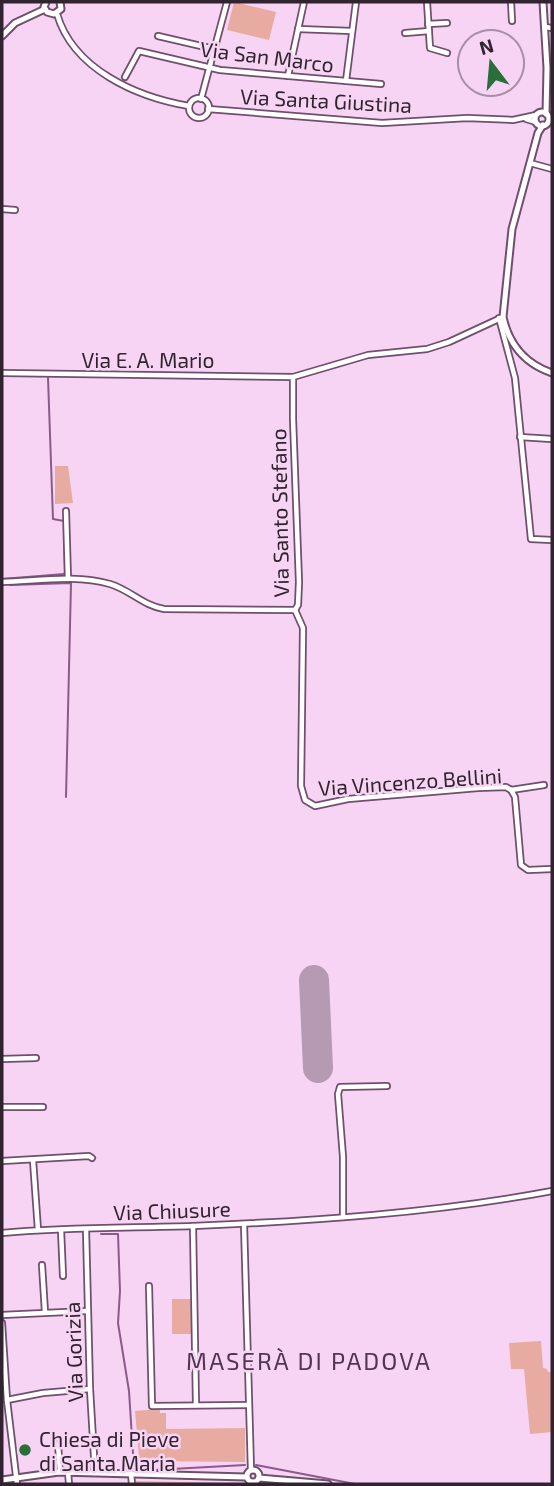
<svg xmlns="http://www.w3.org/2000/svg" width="554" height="1486" viewBox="0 0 554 1486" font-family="'Exo 2',sans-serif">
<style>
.green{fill:#e8aba2}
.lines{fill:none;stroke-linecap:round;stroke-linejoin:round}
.stream{stroke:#8a5b88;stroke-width:2}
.runway{stroke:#b69ab3;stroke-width:30}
.street-casing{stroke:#6e506c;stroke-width:8}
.secondary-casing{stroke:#6e506c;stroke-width:9}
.street{stroke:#fff;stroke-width:4.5}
.secondary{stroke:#fff;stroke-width:5}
.poi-dot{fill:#2a6f3a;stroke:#f7d4f4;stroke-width:2.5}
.labels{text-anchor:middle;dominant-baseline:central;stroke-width:5;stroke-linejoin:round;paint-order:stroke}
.street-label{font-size:21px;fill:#312430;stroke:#f7d4f4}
.poi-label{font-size:21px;fill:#312430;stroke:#f7d4f4;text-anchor:start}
.quarter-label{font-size:24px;letter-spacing:2px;fill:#523650;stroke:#f7d4f4}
</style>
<rect width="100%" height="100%" fill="#f7d4f4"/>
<g class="green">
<polygon points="234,2 276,12 269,40 227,30"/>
<polygon points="55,466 68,466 73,503 55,504"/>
<polygon points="172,1299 191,1299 192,1334 172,1334"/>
<polygon points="541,1341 543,1368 547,1369 548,1372 552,1372 552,1432 530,1434 524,1369 511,1369 509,1343"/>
<polygon points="160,1409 160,1413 166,1413 166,1429 245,1428 245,1462 142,1461 139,1457 135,1411"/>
<polygon points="136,1481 224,1483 225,1484 135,1484"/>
</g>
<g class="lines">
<g class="stream">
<polyline points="2,579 64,574 65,572 64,521 53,519 48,378"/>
<polyline points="10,585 71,583 66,797"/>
<polyline points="101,1234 118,1234 120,1291 118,1323 129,1391 134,1469 153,1470 245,1465"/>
<polyline points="256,1465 355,1484"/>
</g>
<polyline class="runway" points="314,980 318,1068"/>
<defs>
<g id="street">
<polyline points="427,2 430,48 447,53"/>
<polyline points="511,2 512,21"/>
<path d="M57,14C73,69 136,97 189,106"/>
<polyline points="428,24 447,23"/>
<polyline points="545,27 552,28"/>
<polyline points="298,29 352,31"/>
<polyline points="405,33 429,31"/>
<polyline points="158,36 214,49"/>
<polyline points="288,76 304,2"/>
<polyline points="125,77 139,51 220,70 381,84"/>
<polyline points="346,81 356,2"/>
<circle cx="199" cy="108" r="10"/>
<polyline points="201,99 227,2"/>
<polyline points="208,109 382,123 467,118 513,120 536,115"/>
<polyline points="526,119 536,122"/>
<polyline points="530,163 552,169"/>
<polyline points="2,209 15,210"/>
<polyline points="499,318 515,378 531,539 552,540"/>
<polyline points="2,373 293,377 368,355 427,349 449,342 503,317"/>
<polyline points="293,377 293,419 299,582 298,605 295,610"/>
<polyline points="520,437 552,439"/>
<polyline points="66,511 68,579"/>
<path d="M2,582C37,581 76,574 110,584C130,590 144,606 164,609L295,610"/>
<polyline points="295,610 303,628 301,786 305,800 315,806 348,799 478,788 506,787 511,790 544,785"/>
<polyline points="511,790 515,797 521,865 528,870 552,869"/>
<polyline points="2,1059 36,1058"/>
<polyline points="2,1107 43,1107"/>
<polyline points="33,1160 38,1230"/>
<polyline points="2,1161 89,1156 92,1158"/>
<polyline points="343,1217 343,1157 338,1094 340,1087 387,1086"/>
<polyline points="244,1224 251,1470"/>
<polyline points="193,1226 196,1405"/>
<polyline points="86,1229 90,1389 95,1473"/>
<polyline points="61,1230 63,1276"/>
<path d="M2,1233C65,1227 129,1228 193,1226C313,1221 434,1213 552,1191"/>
<polyline points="42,1265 45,1312"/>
<polyline points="149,1286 152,1406 248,1405"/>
<polyline points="2,1315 87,1311"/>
<polyline points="2,1323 7,1400 17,1484"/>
<polyline points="7,1400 43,1393 90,1389"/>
<polyline points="58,1444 60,1472"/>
<polyline points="68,1472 69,1484"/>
<polyline points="131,1474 132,1484"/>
<polyline points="254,1482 254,1484"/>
</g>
<g id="secondary">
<polyline points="46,2 44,7 47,12 54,14 61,9 60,2"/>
<polyline points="543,2 547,68 546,114"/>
<polyline points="2,36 15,23 45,9"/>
<circle cx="542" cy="119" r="7"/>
<path d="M543,125L538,133L512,229L503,317C509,345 526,364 552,373"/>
<circle cx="253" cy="1476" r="6"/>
<polyline points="259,1478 328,1484"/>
<polyline points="2,1480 59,1472 246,1477"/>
</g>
</defs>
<use href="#street" class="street-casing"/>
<use href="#secondary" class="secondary-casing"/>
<use href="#street" class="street"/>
<use href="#secondary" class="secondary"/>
</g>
<circle class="poi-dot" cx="25" cy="1450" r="7"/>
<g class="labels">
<g class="street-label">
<text transform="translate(267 56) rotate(7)">Via San Marco</text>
<text transform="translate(326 100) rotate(3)">Via Santa Giustina</text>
<text x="148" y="359">Via E. A. Mario</text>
<text transform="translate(279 513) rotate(-91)">Via Santo Stefano</text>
<text transform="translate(410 781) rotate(-4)">Via Vincenzo Bellini</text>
<text transform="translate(172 1210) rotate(-2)">Via Chiusure</text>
<text transform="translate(73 1352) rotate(-92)">Via Gorizia</text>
</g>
<g class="poi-label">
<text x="39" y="1438">Chiesa di Pieve<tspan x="39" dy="24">di Santa Maria</tspan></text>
</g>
<g class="quarter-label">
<text x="309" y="1360">MASERÀ DI PADOVA</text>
</g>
</g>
<rect width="554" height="1486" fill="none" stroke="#312430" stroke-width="7"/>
<g transform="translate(491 63) rotate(344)"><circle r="33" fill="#f7d4f4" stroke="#a88ea6" stroke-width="2"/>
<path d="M0-5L12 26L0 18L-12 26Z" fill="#2a6f3a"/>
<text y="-10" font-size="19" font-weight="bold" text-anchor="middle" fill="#312430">N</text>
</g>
</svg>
